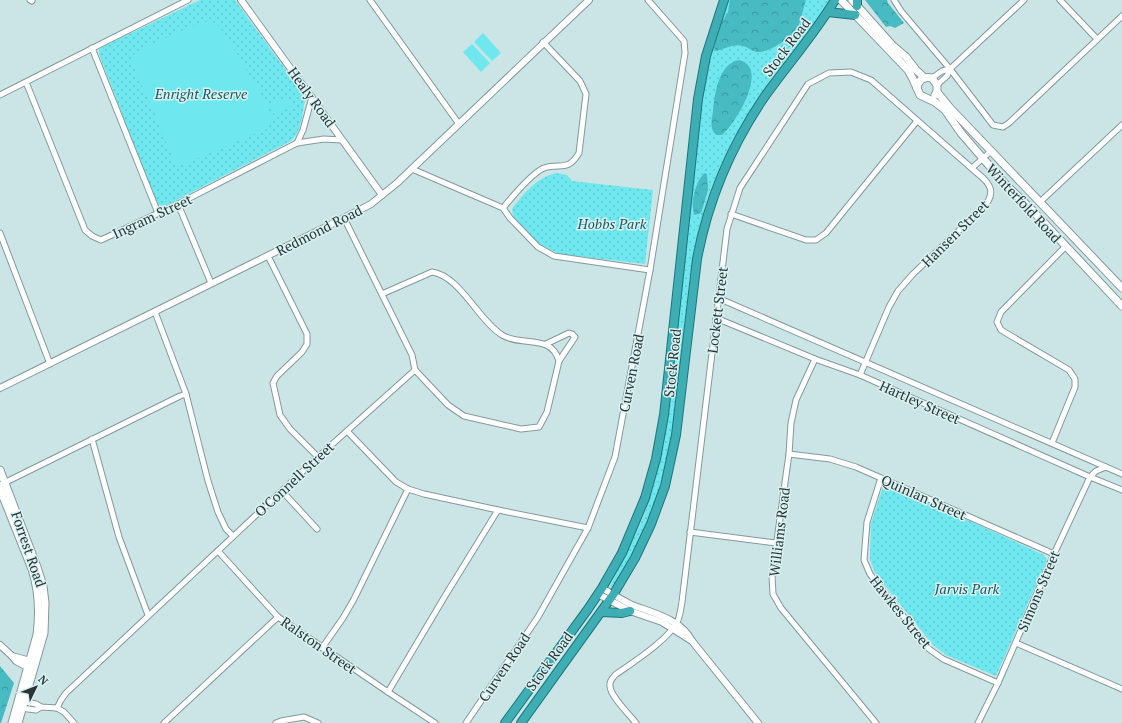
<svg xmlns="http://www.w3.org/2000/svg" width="1122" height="723" viewBox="0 0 1122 723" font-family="'PT Serif',serif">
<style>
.grass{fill:url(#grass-dots)}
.forest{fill:url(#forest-crowns)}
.pitch{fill:#6ee7ee}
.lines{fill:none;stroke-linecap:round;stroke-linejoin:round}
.minor-casing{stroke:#839a9c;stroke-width:7}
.tertiary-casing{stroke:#839a9c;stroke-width:8}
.secondary-casing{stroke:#839a9c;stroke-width:9}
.trunk-casing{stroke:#19777c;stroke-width:10}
.minor{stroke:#fff;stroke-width:5}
.tertiary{stroke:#fff;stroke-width:6}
.secondary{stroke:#fff;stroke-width:7}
.trunk{stroke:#3faeb4;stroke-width:8}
.labels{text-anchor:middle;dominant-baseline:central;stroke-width:3;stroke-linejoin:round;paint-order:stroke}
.street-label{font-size:14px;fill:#2b3536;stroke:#d8f2f3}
.park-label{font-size:14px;font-style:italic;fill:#19595d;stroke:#d8f2f3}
</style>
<defs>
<pattern id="grass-dots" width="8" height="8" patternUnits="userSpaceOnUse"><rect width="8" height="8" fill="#6ee7ee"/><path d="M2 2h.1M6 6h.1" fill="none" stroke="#5fc7cd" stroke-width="1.8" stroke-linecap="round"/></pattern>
<pattern id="forest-crowns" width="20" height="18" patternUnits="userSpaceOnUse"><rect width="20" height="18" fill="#48bbc2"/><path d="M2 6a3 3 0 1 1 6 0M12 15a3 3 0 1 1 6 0" fill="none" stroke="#3c999e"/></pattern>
</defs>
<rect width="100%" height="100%" fill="#cbe4e6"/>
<g class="grass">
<path d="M200,0H235L304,95L305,100C302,114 302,131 291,141L165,206L159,205L156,202L99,54V49L102,47Z"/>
<path d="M729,0H829L830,2L753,106L734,138L710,191L704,209L690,275L672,433L665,468L658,494L651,515L640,539L613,587L610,586L612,582C620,564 630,547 638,529C656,490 663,448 669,406L702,101C708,66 715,32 729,0Z"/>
<path d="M556,173L567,175L572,181L653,190L645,264L560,254L542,246L530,235L513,216L512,209C525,192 535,179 556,173Z"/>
<polygon points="884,484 889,484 1044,555 1047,560 996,676 946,655 933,645 875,573 870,559 871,523"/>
</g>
<g class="forest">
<path d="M730,0H806C803,8 802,17 799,24C794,36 770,53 757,52C751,51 748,47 743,46C733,43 724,50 715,51L714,47L722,22L728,12Z"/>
<polygon points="865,0 887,0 888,3 904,23 895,28 890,26 886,27"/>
<path d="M739,60C770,67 736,123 722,135H716C709,129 712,119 713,111C715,94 718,64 739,60Z"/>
<path d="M705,173L707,174L708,190L701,213L695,215C689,206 696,179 705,173Z"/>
<polygon points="0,666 14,683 1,723 0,723"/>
</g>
<g class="pitch">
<polygon points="201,22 213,22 220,27 265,100 272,117 269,128 185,164 179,165 174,160 133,64 133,56 136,52"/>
<polygon points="483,33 501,53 492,61 474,42"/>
<polygon points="472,44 490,63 481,72 463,52"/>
<polygon points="287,97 292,107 275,115 270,105"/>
<polygon points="943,576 949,585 940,591 934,582"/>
</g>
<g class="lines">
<defs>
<g id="minor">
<polyline points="30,0 32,1"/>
<polyline points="370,0 459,124"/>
<polyline points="894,0 901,11 950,69 993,125 1003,127 1009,123 1122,16"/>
<polyline points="1060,0 1097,39"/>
<polyline points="92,48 158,213"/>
<polyline points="932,78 942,71 950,69"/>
<polyline points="26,82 85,230 92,236 101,240 178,204 297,143 324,139 342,140"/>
<polyline points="937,85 947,76 950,69 1024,0"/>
<polyline points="0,95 188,0"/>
<polyline points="297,143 303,130 312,97"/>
<polyline points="972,168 991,151"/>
<polyline points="412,169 503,208 510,218 538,247 554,256 650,270"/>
<polyline points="1040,202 1122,125"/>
<polyline points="178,204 211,283"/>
<path d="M503,208C512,197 532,173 544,168C560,162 567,173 579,153L586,94L580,81L543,42"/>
<polyline points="731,214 806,240 816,240 826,233 917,121"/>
<polyline points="0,233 50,364"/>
<polyline points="268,256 307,334 307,344 302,352 277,376 273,383 280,415 290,429 318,457"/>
<path d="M382,294L432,272C460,276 478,320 502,335C521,347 551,333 559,361L547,412L539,427L521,429L464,416L448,405L415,370"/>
<polyline points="718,298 1122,474"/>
<polyline points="155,312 186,394 208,481 218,512 226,529 233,536"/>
<polyline points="716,318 815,359 860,375 1090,477 1122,490"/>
<polyline points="546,344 569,333 572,334 575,337 559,361"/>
<polyline points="815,359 796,400 791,423 789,454 772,576 773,594 781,608 876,723"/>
<polyline points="347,431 396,482 408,489 424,494 498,510 588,528"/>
<polyline points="92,439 119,537 148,615"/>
<polyline points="1052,443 1075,387 1075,379 1069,370 1001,330 997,322 1001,312 1065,247"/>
<polyline points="789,454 830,459 856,467 1054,554"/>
<polyline points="881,478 867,522 864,560 870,574 929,649 943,659 998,683"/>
<polyline points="0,485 180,396 186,394"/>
<polyline points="282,491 317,529"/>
<polyline points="690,532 776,543"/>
<polyline points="218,551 278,617 388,692 435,723"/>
<polyline points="1016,643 1122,689"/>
<polyline points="322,648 343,618 354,599 408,489"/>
<polyline points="388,692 445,596 498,510"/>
<polyline points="22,701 36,704 41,707 57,708 64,712 74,723"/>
<polyline points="20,708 36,710 41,707"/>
<polyline points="57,708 61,700 66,693 318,457 415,370 412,355 344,218"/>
<polyline points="164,723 278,617"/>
<polyline points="276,723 281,721 304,717 318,723"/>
<polyline points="466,723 538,617 588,528 615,457 650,270 685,53 684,41 648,0"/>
<path d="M636,723C630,715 610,696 610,686C609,681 612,679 615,675C632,663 670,639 678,620C680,615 681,608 682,602L727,229L740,188L808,84L829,73L851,72L871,80L984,179C994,189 992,197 984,207L913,274L898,291L889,307L860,375"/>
<polyline points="978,723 998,683 1054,554 1090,477 1096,471 1106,467"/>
</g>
<g id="tertiary">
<polyline points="241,0 382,195"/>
<polyline points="0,388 344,218 371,204 397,183 589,0"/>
<path d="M602,588C612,594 622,600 632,605C653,613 681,619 692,641L758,723"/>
<polyline points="598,594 630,611 662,622 692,641"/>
<polyline points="0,645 12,656 16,661 31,669"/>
<polyline points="12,656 34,662"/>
</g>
<g id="secondary">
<polyline points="841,0 908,70 913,79 920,95 935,102 945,110 961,133 1006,185 1032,210 1122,306"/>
<polyline points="852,0 893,46 906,57 916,70 925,78"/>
<path d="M917,88C918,80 924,76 932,78L937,85V92L935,95"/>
<polyline points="937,92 950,108 1122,288"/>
<polyline points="0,470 37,567 43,586 45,603 44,633 18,723"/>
<path d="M0,489L32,569C39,591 40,612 37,635L12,723"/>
</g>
<g id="trunk">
<polyline points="857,0 857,6"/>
<polyline points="828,12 855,15"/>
<polyline points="601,612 622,613 630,611"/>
<polyline points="505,723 588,609 602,588 622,553 645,498 656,459 664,415 698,99 706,56 724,0"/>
<path d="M521,723L613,595L635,558L651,524L665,486L676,435L697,259C708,201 730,148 763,99C787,65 814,35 835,0"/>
</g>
</defs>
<use href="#minor" class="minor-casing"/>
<use href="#tertiary" class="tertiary-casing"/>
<use href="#secondary" class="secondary-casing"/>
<use href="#trunk" class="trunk-casing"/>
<use href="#minor" class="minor"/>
<use href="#tertiary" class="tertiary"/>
<use href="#secondary" class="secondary"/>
<use href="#trunk" class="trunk"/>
</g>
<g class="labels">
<g class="street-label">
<text transform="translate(786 47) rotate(-53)">Stock Road</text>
<text transform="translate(312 97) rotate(54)">Healy Road</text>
<text transform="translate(1024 203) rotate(47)">Winterfold Road</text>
<text transform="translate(152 216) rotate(-25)">Ingram Street</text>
<text transform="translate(319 230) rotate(-27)">Redmond Road</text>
<text transform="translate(955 233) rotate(-45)">Hansen Street</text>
<text transform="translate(717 310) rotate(-83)">Lockett Street</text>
<text transform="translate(672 363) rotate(-84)">Stock Road</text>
<text transform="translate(631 373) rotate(-79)">Curven Road</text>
<text transform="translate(920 402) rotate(24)">Hartley Street</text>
<text transform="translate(294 479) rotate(-43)">O'Connell Street</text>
<text transform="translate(924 497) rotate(24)">Quinlan Street</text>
<text transform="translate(779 532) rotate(-83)">Williams Road</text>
<text transform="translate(29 549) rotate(71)">Forrest Road</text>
<text transform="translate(1038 591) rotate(-67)">Simons Street</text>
<text transform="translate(901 612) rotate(51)">Hawkes Street</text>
<text transform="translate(319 645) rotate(35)">Ralston Street</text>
<text transform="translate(549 661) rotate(-54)">Stock Road</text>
<text transform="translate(504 667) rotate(-56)">Curven Road</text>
</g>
<g class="park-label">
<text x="201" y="93">Enright Reserve</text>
<text x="612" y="223">Hobbs Park</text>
<text x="967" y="588">Jarvis Park</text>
</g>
</g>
<g transform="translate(36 687) rotate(47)" stroke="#d8f2f3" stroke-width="3" paint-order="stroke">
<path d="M0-3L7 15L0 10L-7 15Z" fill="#2b3536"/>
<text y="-6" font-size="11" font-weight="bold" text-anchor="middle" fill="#2b3536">N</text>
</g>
</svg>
